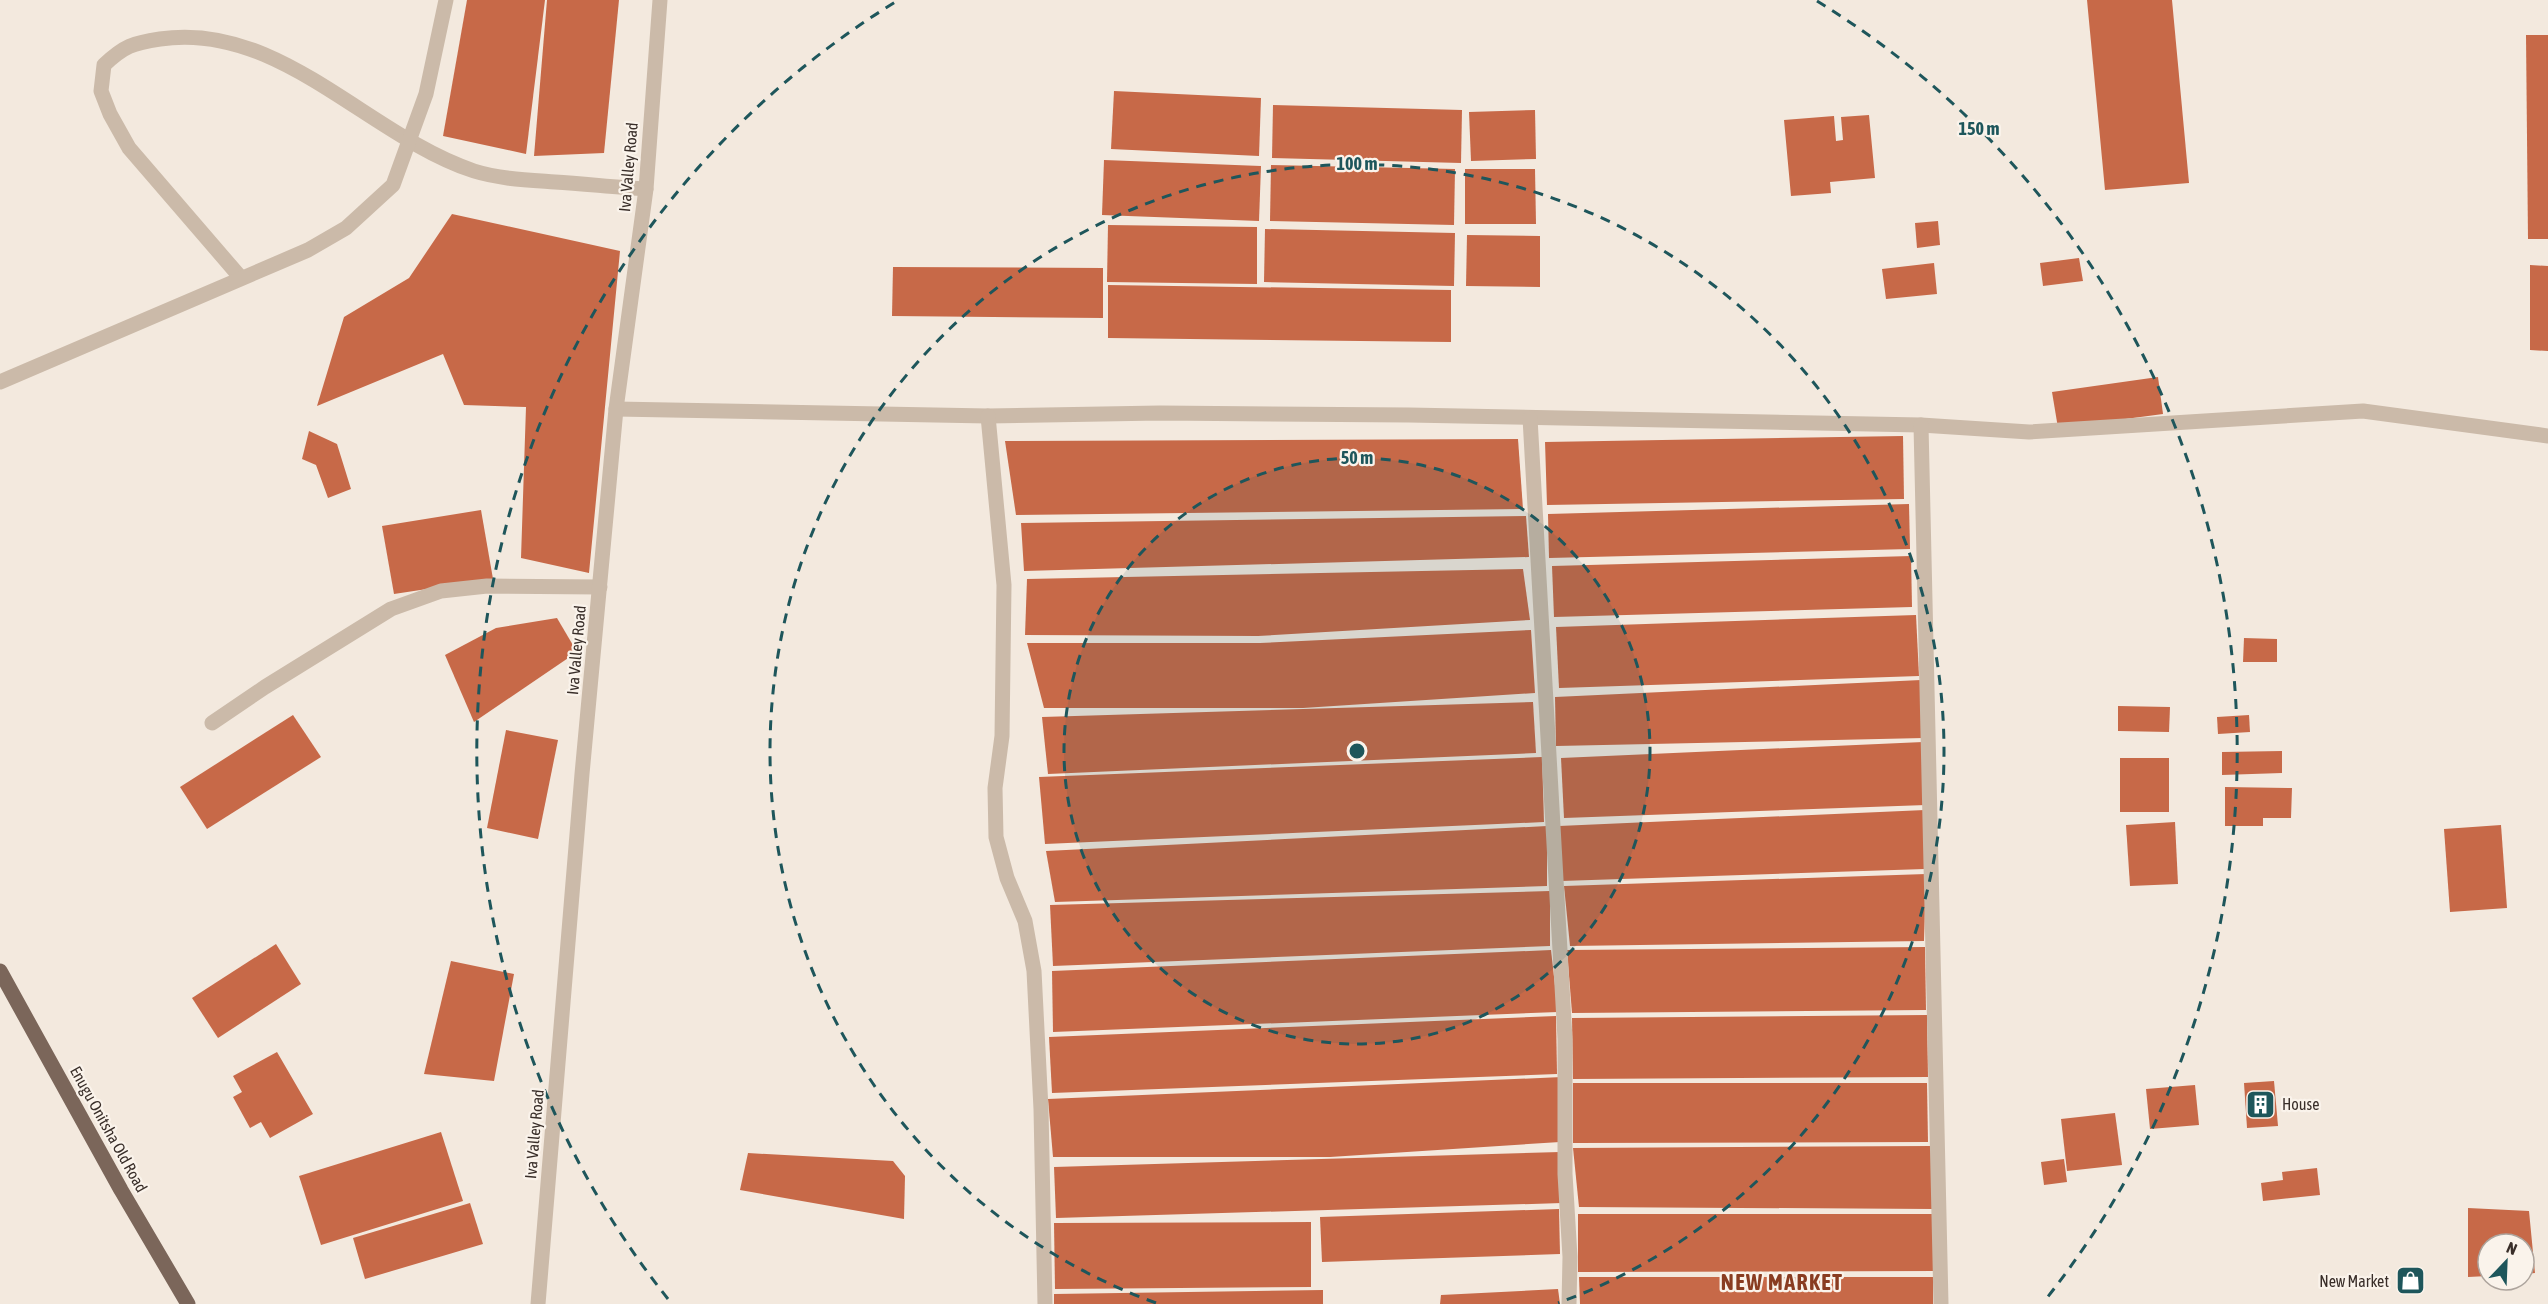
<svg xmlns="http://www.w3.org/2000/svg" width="2548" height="1304" viewBox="0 0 2548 1304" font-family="'Asap Condensed',sans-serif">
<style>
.building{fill:#c76948}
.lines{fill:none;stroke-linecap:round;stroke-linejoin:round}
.minor{stroke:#cbbaa9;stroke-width:15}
.primary{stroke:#7b665a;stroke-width:15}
.ring{fill:none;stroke:#1e565b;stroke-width:3;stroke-dasharray:10 8}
.labels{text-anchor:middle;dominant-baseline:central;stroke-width:4.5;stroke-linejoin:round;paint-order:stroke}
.street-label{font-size:16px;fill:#392e29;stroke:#faf3eb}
.poi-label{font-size:16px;fill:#392e29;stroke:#faf3eb;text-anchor:start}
.district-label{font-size:22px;font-weight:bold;letter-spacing:1.5px;fill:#893c21;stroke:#faf3eb}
.centre{fill:#1e565b;stroke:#faf3eb;stroke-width:3}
.ring-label{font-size:18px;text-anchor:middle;font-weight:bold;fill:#1e565b;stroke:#faf3eb;stroke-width:4.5;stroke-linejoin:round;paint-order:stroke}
</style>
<rect width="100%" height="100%" fill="#f3e9de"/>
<g class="building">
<polygon points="467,0 545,0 526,154 443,136"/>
<polygon points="547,0 619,0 604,153 534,156"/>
<polygon points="2087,0 2172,0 2189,183 2105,190"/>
<polygon points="2526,35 2548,35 2548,239 2528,239"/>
<polygon points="1114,91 1261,98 1259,156 1111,149"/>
<polygon points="1273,105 1462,110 1461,163 1272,158"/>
<polygon points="1535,110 1536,159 1471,161 1469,112"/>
<polygon points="1869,115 1875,178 1830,182 1831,193 1791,196 1784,120 1834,116 1836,141 1843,140 1841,117"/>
<polygon points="1104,160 1261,166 1259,221 1102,215"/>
<polygon points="1271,165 1455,169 1454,225 1270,221"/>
<polygon points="1465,169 1535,169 1536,224 1465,224"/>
<polygon points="452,214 620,251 589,573 521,558 526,407 464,405 443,354 317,406 344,317 409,278"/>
<polygon points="1938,221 1940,245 1917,248 1915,223"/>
<polygon points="1108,225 1257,227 1257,284 1107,282"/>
<polygon points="1265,229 1455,233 1454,286 1264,282"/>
<polygon points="1467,235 1540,236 1540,287 1466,286"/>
<polygon points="2079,258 2083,281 2043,286 2040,263"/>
<polygon points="1934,263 1937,294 1886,299 1882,269"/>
<polygon points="2530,265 2548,266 2548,351 2530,350"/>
<polygon points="893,267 1103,268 1103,318 892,316"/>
<polygon points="1108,285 1451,290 1451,342 1108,338"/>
<polygon points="2158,377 2163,414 2058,428 2052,392"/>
<polygon points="309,431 337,444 351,489 328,498 316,465 302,459"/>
<polygon points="1903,436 1904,499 1547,505 1545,442"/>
<polygon points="1518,439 1523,509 1016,515 1005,441"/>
<polygon points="1909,504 1910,549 1549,558 1548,514"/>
<polygon points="481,510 493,579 394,594 382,526"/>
<polygon points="1526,516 1529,557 1024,571 1021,523"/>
<polygon points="1911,556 1912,607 1554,617 1552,566"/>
<polygon points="1523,569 1530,620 1258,636 1025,635 1027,579"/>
<polygon points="1916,615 1919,676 1559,688 1556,627"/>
<polygon points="557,618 577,652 474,722 445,655 496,628"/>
<polygon points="1531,630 1535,693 1303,708 1044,708 1027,643 1260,643"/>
<polygon points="2244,638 2277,639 2277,662 2243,662"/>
<polygon points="1921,680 1924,738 1556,746 1555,697"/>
<polygon points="1533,702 1536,753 1048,774 1042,717"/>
<polygon points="2118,706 2170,707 2169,732 2118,731"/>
<polygon points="293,715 321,757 207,829 180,787"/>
<polygon points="2249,715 2250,732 2218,734 2217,717"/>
<polygon points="506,730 558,740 538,839 487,828"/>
<polygon points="1923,742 1926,805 1564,818 1561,758"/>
<polygon points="2282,751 2282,773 2222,775 2222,752"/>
<polygon points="1542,757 1544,822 1045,844 1039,777"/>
<rect x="2120" y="758" width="49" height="54"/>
<polygon points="2225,787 2292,788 2291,818 2263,818 2263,826 2225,826"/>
<polygon points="1925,810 1925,869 1561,881 1559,826"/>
<polygon points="2175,822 2178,884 2130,886 2126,825"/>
<polygon points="2501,825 2507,908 2450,912 2444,829"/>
<polygon points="1547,826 1547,886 1055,902 1046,851"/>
<polygon points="1926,874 1924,941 1570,946 1564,886"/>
<polygon points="1550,891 1550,946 1053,966 1050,905"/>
<polygon points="276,944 301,984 218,1038 192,998"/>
<polygon points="1925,947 1926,1010 1572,1013 1567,950"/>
<polygon points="1551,950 1558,1012 1053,1032 1052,971"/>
<polygon points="451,961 514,974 494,1081 424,1074"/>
<polygon points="1927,1015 1928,1077 1573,1079 1572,1018"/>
<polygon points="1556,1016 1557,1074 1052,1093 1049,1037"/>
<polygon points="277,1052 313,1114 270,1138 261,1122 250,1128 233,1097 242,1092 233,1076"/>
<polygon points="1562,1077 1560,1142 1330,1157 1053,1157 1048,1099"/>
<polygon points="2274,1081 2278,1126 2247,1128 2244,1083"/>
<polygon points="1573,1083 1927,1083 1928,1142 1573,1143"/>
<polygon points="2195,1085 2199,1125 2150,1129 2146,1089"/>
<polygon points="2115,1113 2122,1165 2067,1171 2061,1119"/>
<polygon points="441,1132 463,1201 321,1245 299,1176"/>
<polygon points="1931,1146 1933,1209 1579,1207 1573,1148"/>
<polygon points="1560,1152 1562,1203 1056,1218 1054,1167"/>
<polygon points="748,1153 893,1161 905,1176 904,1219 740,1190"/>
<polygon points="2064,1159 2067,1182 2044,1185 2041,1162"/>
<polygon points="2317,1168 2320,1195 2263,1201 2261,1183 2283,1180 2282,1172"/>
<polygon points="470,1203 483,1244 365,1279 353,1238"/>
<polygon points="2468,1208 2529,1211 2535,1273 2524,1274 2524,1244 2488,1244 2488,1276 2468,1277"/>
<polygon points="1559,1209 1560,1254 1322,1262 1320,1217"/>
<polygon points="1578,1214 1933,1214 1934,1271 1578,1272"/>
<polygon points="1311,1222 1311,1287 1055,1289 1054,1223"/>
<polygon points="1579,1277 1933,1277 1933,1304 1580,1304"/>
<polygon points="1558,1289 1560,1304 1440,1304 1441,1295"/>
<polygon points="1323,1290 1323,1304 1054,1304 1054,1294"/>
</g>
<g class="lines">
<g class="minor">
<path d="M241,278L129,148L110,114L101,91L104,65C124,46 133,43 160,39C279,21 368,136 474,171C500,179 527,180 555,182C585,184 615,187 646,189"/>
<polyline points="0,382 308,250 346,228 393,185 426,94 446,0"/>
<polyline points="616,409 988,416 1160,413 1409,415 1921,425 2029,432 2363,411 2548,436"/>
<polyline points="988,416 1004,585 1002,736 995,788 996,837 1007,878 1025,921 1034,971 1041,1109 1045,1304"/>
<polyline points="1530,418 1565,1039 1565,1174 1570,1257 1569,1304"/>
<polyline points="1921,425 1941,1304"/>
<polyline points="212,723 265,687 391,609 441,591 487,586 600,587"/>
<polyline points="538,1304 582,774 616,409 646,189 660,0"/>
</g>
<polyline class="primary" points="0,971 121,1190 188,1304"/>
</g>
<circle cx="1357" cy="751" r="293" fill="#1e565b" fill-opacity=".12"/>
<g class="ring">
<circle cx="1357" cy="751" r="293"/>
<path d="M1156 1303A587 587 0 1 1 1558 1303"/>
<path d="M668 1299A880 880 0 0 1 897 1M1817 1A880 880 0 0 1 2046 1299"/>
</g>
<defs>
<symbol id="building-square" viewBox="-11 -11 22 22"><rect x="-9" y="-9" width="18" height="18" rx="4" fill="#1e565b" stroke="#faf3eb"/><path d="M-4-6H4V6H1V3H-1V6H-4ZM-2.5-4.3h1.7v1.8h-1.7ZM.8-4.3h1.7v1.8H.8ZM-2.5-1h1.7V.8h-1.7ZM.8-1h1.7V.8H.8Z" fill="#fff"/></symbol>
<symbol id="shop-square" viewBox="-11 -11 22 22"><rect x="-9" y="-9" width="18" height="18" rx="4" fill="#1e565b" stroke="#faf3eb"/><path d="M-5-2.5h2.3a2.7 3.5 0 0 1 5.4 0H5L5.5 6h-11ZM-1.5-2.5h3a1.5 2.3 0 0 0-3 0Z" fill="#fff"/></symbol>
</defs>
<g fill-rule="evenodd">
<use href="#building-square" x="2244" y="1088" width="33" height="33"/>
<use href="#shop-square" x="2394" y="1264" width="33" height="33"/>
</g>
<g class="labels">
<g class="street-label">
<text transform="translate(628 167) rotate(-85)">Iva Valley Road</text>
<text transform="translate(576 650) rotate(-85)">Iva Valley Road</text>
<text transform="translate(109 1129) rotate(61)">Enugu Onitsha Old Road</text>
<text transform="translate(534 1134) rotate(-85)">Iva Valley Road</text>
</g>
<g class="poi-label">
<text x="2282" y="1104">House</text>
<text x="2389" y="1281" text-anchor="end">New Market</text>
</g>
<g class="district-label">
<text x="1782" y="1282">NEW MARKET</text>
</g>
</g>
<circle cx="1357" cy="751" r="9" class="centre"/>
<g class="ring-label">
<text x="1979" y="135">150 m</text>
<text x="1357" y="170">100 m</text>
<text x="1357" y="464">50 m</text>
</g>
<g transform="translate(2506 1262) rotate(23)"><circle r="28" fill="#faf3eb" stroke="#ada49d" stroke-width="1.5"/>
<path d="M0-4.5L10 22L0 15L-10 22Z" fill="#1e565b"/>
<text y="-9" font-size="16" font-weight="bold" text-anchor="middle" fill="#392e29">N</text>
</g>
</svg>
